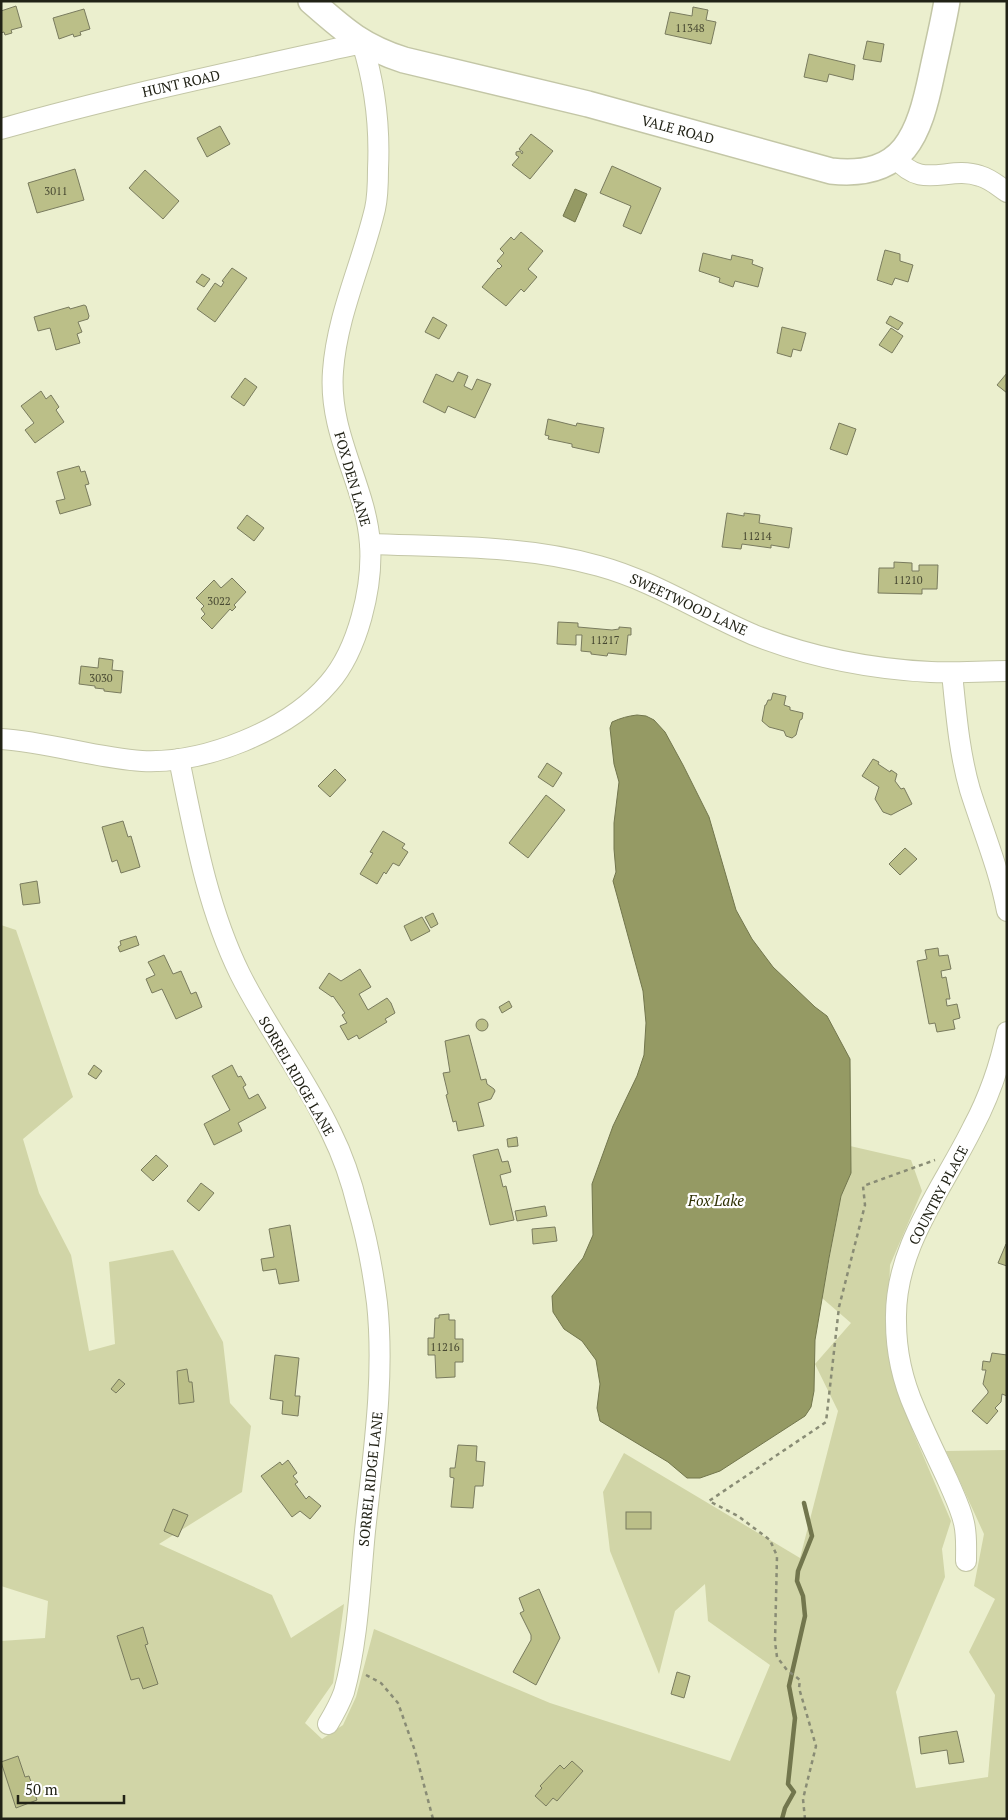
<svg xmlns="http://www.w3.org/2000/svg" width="1008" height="1820" viewBox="0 0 1008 1820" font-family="'PT Serif',serif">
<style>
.green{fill:#d1d5a7}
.water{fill:#959a64;stroke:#72764d}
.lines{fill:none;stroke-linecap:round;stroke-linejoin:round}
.stream{stroke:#72764d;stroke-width:4.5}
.building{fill:#bbbf88;stroke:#797b5e}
.minor-casing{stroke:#c3c6a6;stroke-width:22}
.major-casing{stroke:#c3c6a6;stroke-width:28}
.path{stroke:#898c75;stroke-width:2.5;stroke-dasharray:4 4;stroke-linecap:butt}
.minor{stroke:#fff;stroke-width:20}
.major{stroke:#fff;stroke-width:25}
.labels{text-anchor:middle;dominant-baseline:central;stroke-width:4.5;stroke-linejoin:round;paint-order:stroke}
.number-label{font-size:11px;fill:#484932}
.street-label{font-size:14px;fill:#212216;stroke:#fff}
.water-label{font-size:15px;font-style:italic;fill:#2f3104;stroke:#fff}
</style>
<rect width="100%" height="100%" fill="#ebefce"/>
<polygon class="green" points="1,925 16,930 73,1097 23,1139 39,1193 71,1255 89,1351 115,1344 109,1262 173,1250 223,1342 230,1403 251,1426 242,1492 159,1544 272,1595 291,1638 344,1604 333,1683 305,1723 322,1739 343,1725 356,1697 374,1629 550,1703 730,1761 770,1665 708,1621 705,1584 675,1611 659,1674 610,1551 603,1492 624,1453 800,1558 838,1411 815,1364 851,1323 822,1298 841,1196 851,1173 850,1146 911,1160 922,1191 890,1265 887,1343 913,1432 951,1521 942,1549 945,1577 896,1692 916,1788 988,1777 995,1695 969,1652 995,1599 974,1586 984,1534 946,1451 1007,1450 1007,1819 1,1819 1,1641 45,1638 48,1601 1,1586"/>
<g class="water">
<polygon points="575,189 587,194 575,222 563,216"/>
<path d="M637,715L646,716L654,720L665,732L683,765L709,817L736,910L752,939L773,967L815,1007L827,1016L850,1059L851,1173L841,1196L829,1258L815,1340L814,1391L811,1407L805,1416L720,1471L700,1478H687L668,1462L600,1421L597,1408L600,1384L596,1360L582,1341L564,1329L553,1312L552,1296L583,1258L593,1235L592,1184L613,1126L637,1076L644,1055L646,1023L643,991L613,881L616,872L614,849V823L619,782L614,764L610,728L612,722C621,718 628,716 637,715Z"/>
</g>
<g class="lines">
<polyline class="stream" points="782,1819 785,1808 794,1792 788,1784 795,1718 789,1686 805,1616 803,1596 797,1581 798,1571 812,1536 804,1503"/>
</g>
<g class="building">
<polygon points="16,6 22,27 11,30 12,33 5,35 4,32 1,33 1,11"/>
<polygon points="693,7 708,10 706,20 716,22 711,44 665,34 670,12 692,16"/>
<polygon points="84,9 90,29 80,32 81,35 74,37 73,34 59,39 53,18"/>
<polygon points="867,41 884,44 881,62 863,59"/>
<polygon points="809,54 855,65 853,80 829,74 827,82 804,77"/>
<polygon points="220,126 230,144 207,157 197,138"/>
<polygon points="531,134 553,151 530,179 512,165 519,157 516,155 516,152 520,151 522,154 523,152 519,149"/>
<polygon points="612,166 661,188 641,234 623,226 631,206 600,193"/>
<polygon points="75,169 84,200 37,213 28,183"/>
<polygon points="145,170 179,201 163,219 129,188"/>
<polygon points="521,232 543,251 528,269 537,277 524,292 521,289 506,306 482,287 498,268 499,269 502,266 497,261 504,253 500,249 511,237 514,240"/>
<polygon points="885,250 900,254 900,261 913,265 908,282 895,278 892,285 877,280"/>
<polygon points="703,253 731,260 732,255 753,260 752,264 763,268 758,287 735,281 733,287 719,282 720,278 699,271"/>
<polygon points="232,268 247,278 215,322 197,309 215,283 221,287 224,282 222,281"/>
<polygon points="202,274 210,279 204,287 196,282"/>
<polygon points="84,305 86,306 89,316 88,319 78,322 82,332 77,334 80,343 56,350 50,328 38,331 34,317 69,307 70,309"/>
<polygon points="890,316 903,323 898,330 886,323"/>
<polygon points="433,317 447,325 439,339 425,332"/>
<polygon points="782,327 806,333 801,351 793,349 791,357 777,353"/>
<polygon points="891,328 903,336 892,353 879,345"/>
<polygon points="458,372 468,376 464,386 472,390 477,379 491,384 475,418 448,406 445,413 423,402 436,374 453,382"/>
<polygon points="1007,373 1007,393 997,385"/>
<polygon points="245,378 257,387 244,406 231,397"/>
<polygon points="41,391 46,399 51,395 59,407 56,410 64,422 35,443 25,430 34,423 21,406"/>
<polygon points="548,419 576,426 577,423 604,428 599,453 572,447 572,444 548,439 549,436 545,435"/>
<polygon points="839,423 856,429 847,455 830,449"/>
<polygon points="79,466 81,472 85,471 89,484 85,485 91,505 60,514 56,501 65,499 57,472"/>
<polygon points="727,513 744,516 744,513 760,515 759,523 792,528 789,548 771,545 771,548 742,544 741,549 722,547"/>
<polygon points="247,515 264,528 254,541 237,528"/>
<polygon points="894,562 912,563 912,571 919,571 919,565 938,565 937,589 922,589 922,594 878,593 879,568 894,568"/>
<polygon points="232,578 246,592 234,605 236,607 232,611 230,609 212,629 201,618 205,614 201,609 204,606 196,598 214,580 221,588"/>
<polygon points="558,622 578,623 578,627 612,630 619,629 619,627 631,628 631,635 628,635 626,655 608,653 607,656 591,654 591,652 581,651 582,635 576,635 576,645 557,644"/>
<polygon points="99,658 113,660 112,670 123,671 121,693 104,691 104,689 95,688 95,686 79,684 81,666 98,668"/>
<polygon points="773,693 786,696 784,705 790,707 790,710 803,713 802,719 800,720 796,735 792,738 786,736 784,731 769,727 762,721 765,705 766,705 768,700 771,700"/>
<polygon points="873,759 879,762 878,764 890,772 891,770 897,774 895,781 901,789 904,788 912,804 891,815 883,812 875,799 879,787 862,776"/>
<polygon points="547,763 562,773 553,787 538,777"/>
<polygon points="335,769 346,780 330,797 318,786"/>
<polygon points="546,795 565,810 528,858 509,843"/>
<polygon points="123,821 128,837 131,836 140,867 121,873 117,860 112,862 102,827"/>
<polygon points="383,831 405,844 402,848 408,852 399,866 393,863 386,874 384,872 377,884 360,874 373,853 370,852"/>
<polygon points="905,848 917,859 900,875 889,864"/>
<polygon points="37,881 40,903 23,905 20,884"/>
<polygon points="433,913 438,924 431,928 425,917"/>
<polygon points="422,917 430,931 411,941 404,926"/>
<polygon points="136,936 139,945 120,952 118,947 121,945 120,941"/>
<polygon points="938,948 939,956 948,955 951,969 941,971 942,978 946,977 950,999 946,999 947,1006 957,1004 960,1018 953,1020 955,1029 937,1032 935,1023 929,1024 917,961 927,959 925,950"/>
<polygon points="164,955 173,974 181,971 191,994 196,992 202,1007 176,1019 162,989 152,993 146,979 155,975 148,962"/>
<polygon points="360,969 371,987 359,994 368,1010 387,998 391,1003 395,1013 385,1019 387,1022 359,1039 357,1035 348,1040 340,1026 347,1023 342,1015 345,1013 333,996 332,997 319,988 329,973 341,981"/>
<polygon points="509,1001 512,1007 502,1013 499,1007"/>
<circle cx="482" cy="1025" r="6"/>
<polygon points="469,1035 481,1080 486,1079 487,1084 494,1089 495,1091 491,1099 478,1103 484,1126 458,1131 456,1121 453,1122 446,1095 448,1094 443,1073 450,1072 445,1041"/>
<polygon points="94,1065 102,1071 96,1079 88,1074"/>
<polygon points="232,1065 238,1077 241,1076 246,1085 243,1087 249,1099 258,1094 266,1108 238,1123 242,1131 214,1145 204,1124 230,1110 212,1076"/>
<polygon points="517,1137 518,1146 508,1147 507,1139"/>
<polygon points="498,1149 502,1162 508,1161 511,1172 500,1175 503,1187 506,1186 514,1220 490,1225 473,1155"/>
<polygon points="156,1155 168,1166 153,1181 141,1170"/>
<polygon points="201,1183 214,1193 199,1211 187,1201"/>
<polygon points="545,1206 547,1216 517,1221 515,1211"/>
<polygon points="290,1225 299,1281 279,1284 276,1269 263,1271 261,1259 274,1257 269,1229"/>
<polygon points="555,1227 557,1241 533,1244 532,1229"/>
<polygon points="1006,1244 1007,1244 1007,1266 998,1263"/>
<polygon points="449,1314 449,1320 455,1320 455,1339 463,1339 463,1362 455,1362 455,1377 436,1378 435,1355 428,1355 428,1338 434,1338 435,1318 439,1318 439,1315"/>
<polygon points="992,1353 1007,1355 1007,1396 1002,1394 1001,1402 995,1408 998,1411 987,1424 972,1411 988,1393 988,1391 983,1384 986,1370 982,1370 983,1361 990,1362"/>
<polygon points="275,1355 299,1358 295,1396 300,1396 298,1416 282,1414 283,1401 270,1399"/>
<polygon points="187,1369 189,1382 192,1382 194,1402 179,1404 177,1371"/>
<polygon points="119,1379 125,1384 116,1393 111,1389"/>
<polygon points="458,1445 477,1446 476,1461 485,1462 483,1486 475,1486 473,1508 451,1507 454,1478 450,1477 450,1468 455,1468"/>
<polygon points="288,1460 297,1473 293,1476 298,1482 295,1484 306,1499 309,1496 321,1506 310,1519 300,1511 292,1517 261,1476 280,1462 282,1465"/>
<polygon points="173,1509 188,1515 178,1537 164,1531"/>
<rect x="626" y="1512" width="25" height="17"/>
<polygon points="539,1589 560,1638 536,1685 513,1672 531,1640 531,1635 520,1613 524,1611 519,1598"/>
<polygon points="143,1627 148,1644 145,1645 158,1684 143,1689 139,1678 131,1680 117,1636"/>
<polygon points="677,1672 690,1676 684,1698 671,1694"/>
<polygon points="957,1731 964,1762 949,1764 947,1750 921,1754 919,1737"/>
<polygon points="18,1756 25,1777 29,1776 37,1800 16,1808 1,1762"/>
<polygon points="572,1761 583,1771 557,1801 553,1798 546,1806 535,1796 542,1788 540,1786 560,1765 564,1769"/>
</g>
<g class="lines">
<defs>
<g id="minor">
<path d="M1,129C120,95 241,70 362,43C375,84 380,126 378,169C378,182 378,196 375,209C362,264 337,315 333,371C328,435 366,485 370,544C373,587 358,650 329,683C288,731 204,764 142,761C95,758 49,742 1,739"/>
<path d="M896,158C922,191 948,165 980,176C991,179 998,186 1007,192"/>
<path d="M370,544C446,547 525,545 599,566C654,581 702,613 754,635C810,657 871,669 931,672C956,673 982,671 1007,671"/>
<path d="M952,673C956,712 959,752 970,790C983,831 999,869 1007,911"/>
<path d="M179,759C194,832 207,907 240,974C267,1028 305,1077 331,1132C343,1156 352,1183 358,1208C367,1239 373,1271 377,1303C385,1378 373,1456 365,1531C360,1583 358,1641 344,1692C340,1703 334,1714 328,1724"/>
<path d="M966,1561C966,1548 967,1536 964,1523C961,1509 954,1495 948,1481C937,1457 925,1433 915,1409C903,1382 896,1351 896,1321C894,1248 942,1190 973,1127C989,1097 1000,1065 1007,1032"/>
</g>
<path id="major" d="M311,1C344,30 361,46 404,60L588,104L831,171C905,179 919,135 932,73C937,49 943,25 947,1"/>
</defs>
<use href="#minor" class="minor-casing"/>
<use href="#major" class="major-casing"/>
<g class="path">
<polyline points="366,1675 381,1683 398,1703 415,1751 433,1819"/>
<polyline points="805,1819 803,1799 816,1746 799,1688 800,1680 787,1670 777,1657 775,1642 777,1556 770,1540 738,1516 709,1501 826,1422 839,1307 865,1205 863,1186 935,1160"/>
</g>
<use href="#minor" class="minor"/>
<use href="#major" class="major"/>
</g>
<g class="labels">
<g class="number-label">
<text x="690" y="28">11348</text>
<text x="56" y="191">3011</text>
<text x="757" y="536">11214</text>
<text x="908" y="580">11210</text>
<text x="219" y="601">3022</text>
<text x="605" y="640">11217</text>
<text x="101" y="678">3030</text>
<text x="445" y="1347">11216</text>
</g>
<g class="street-label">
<text transform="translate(181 83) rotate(-13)">HUNT ROAD</text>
<text transform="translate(678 129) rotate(15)">VALE ROAD</text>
<text transform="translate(353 479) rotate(74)">FOX DEN LANE</text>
<text transform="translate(689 604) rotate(25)">SWEETWOOD LANE</text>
<text transform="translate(297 1076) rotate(60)">SORREL RIDGE LANE</text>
<text transform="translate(938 1195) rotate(-62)">COUNTRY PLACE</text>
<text transform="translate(370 1479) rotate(-84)">SORREL RIDGE LANE</text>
</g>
<g class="water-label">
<text x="716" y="1200">Fox Lake</text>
</g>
</g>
<rect width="1008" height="1820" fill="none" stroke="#212216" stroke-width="5"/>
<path d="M18 1795v8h106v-8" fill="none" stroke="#212216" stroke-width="2.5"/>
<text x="25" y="1795" font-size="15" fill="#212216" stroke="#ffffff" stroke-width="4" paint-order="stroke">50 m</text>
</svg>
